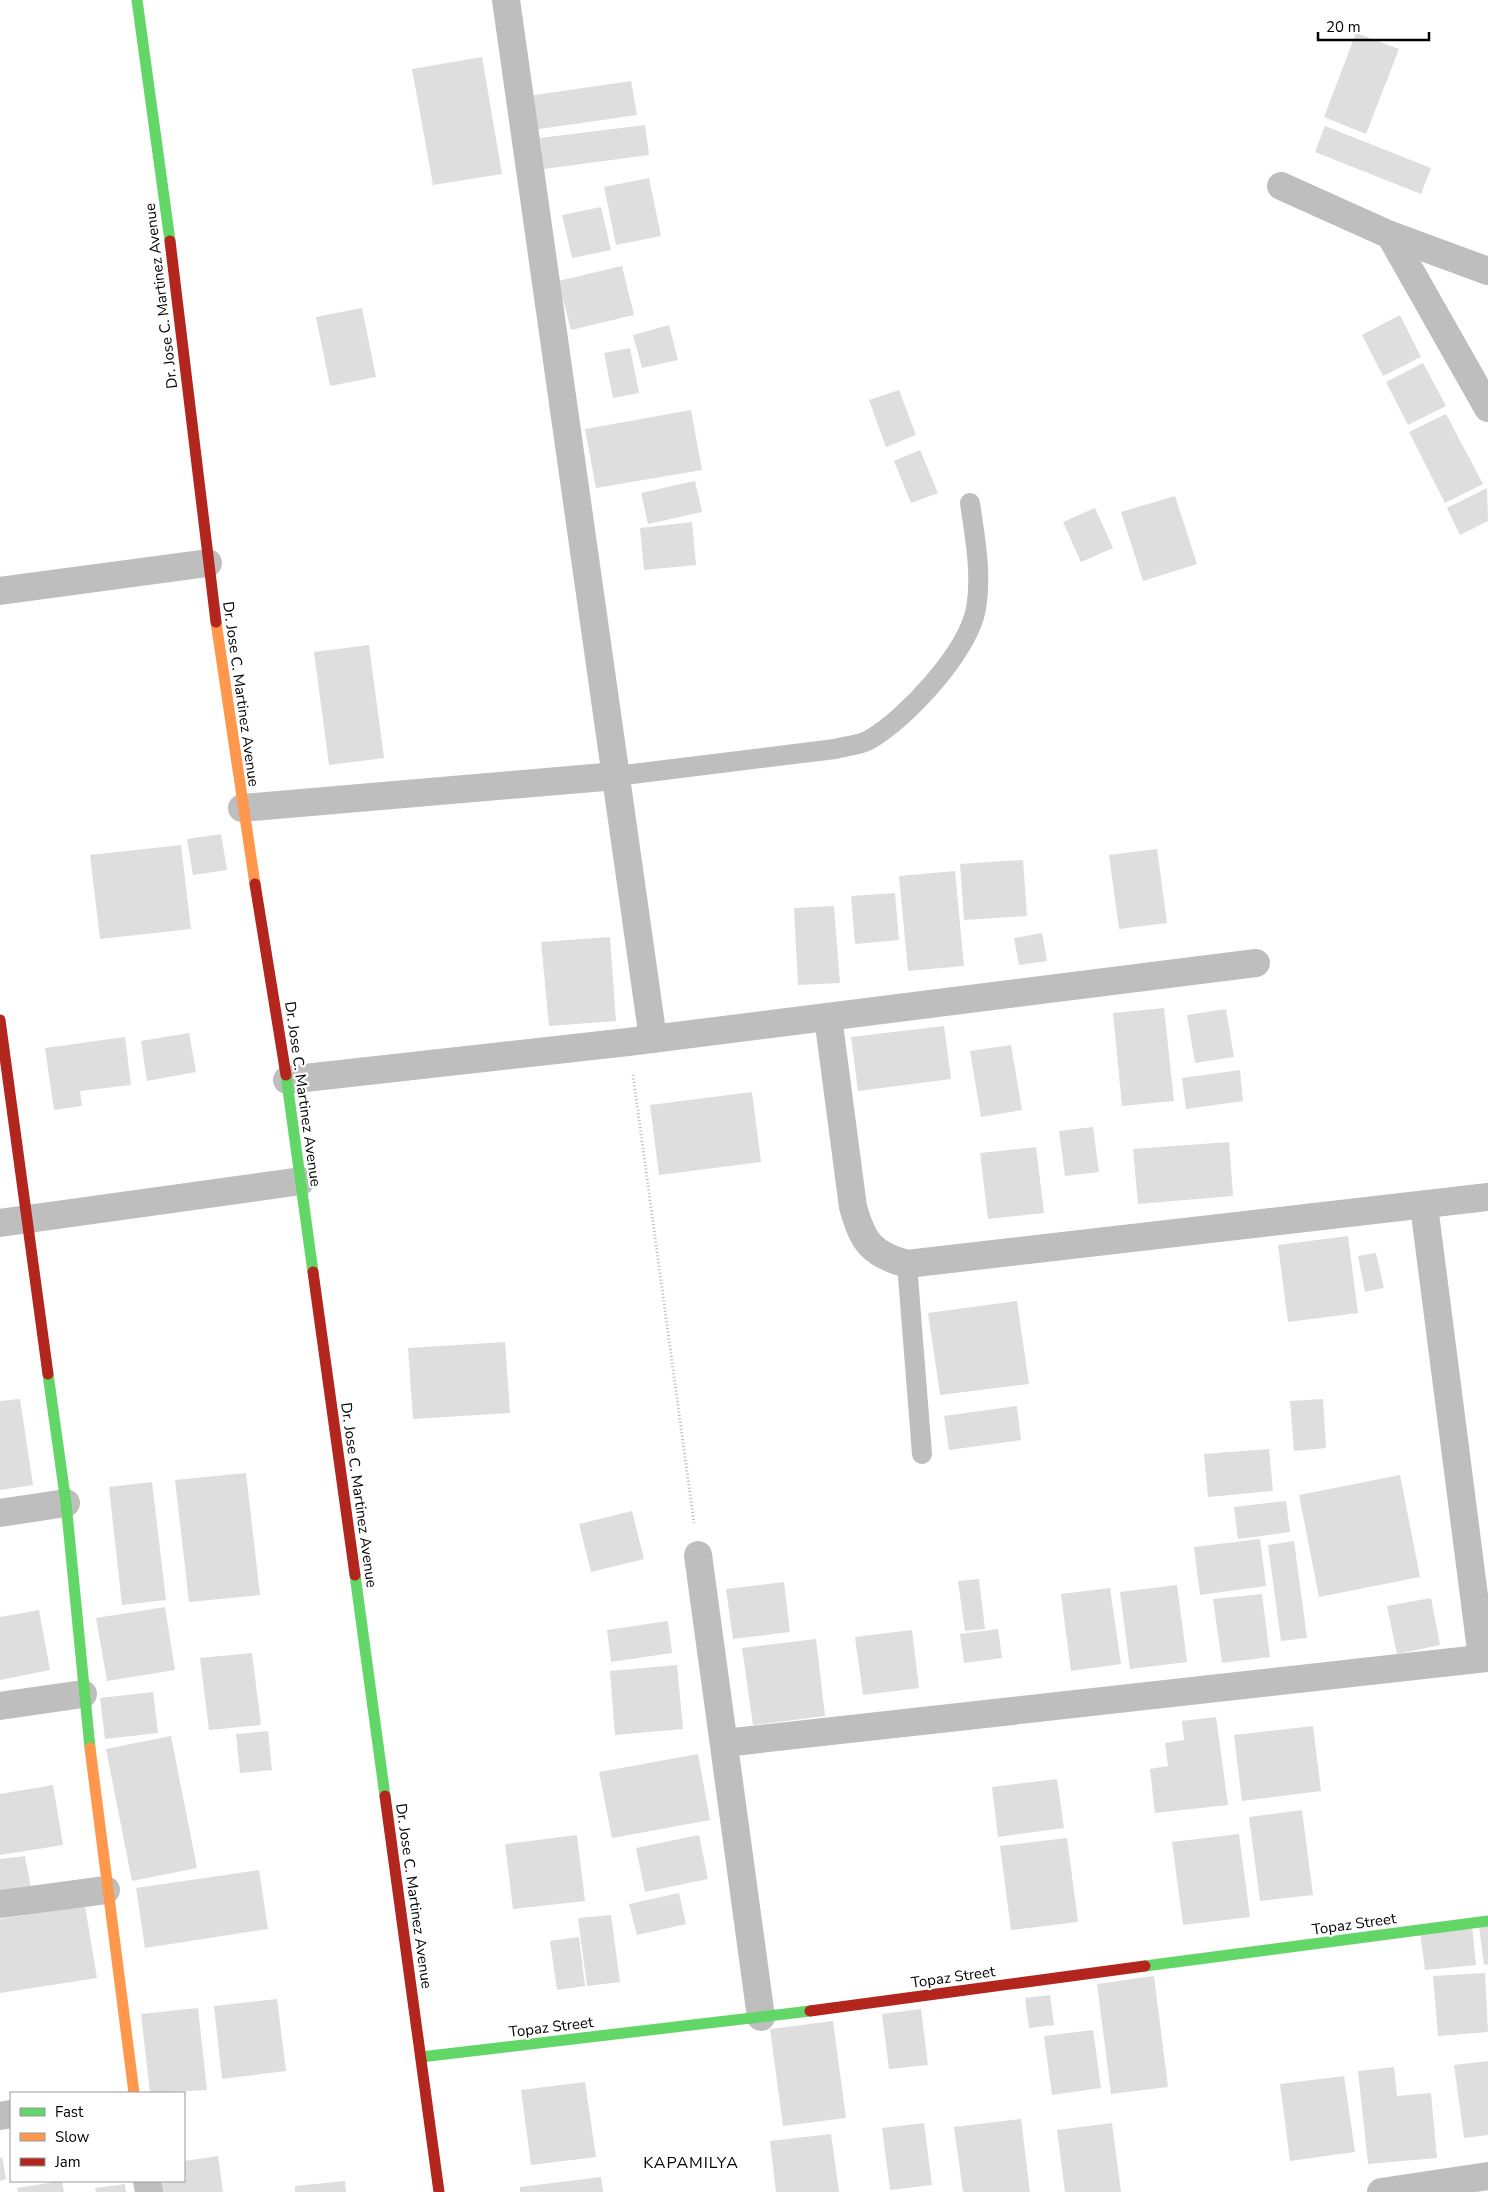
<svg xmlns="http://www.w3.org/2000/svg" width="1488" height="2192" viewBox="0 0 1488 2192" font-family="'Nunito Sans',sans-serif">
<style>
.building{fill:#dedede}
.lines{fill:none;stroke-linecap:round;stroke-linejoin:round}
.path{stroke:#b9b9b9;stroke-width:3;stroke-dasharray:1 2.5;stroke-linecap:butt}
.lane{stroke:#bebebe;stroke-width:20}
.street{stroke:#bebebe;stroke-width:28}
.fast{stroke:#63d668;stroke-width:11}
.slow{stroke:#ff974d;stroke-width:11}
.jam{stroke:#b3261e;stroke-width:11}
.labels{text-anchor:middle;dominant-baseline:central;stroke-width:4.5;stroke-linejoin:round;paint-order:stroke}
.street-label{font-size:15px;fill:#000;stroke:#fff}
.neighbourhood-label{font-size:16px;letter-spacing:1px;fill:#000;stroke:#fff}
</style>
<rect width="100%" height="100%" fill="#fff"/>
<g class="building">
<polygon points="1356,33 1399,49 1366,134 1324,117"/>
<polygon points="482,57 502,174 433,185 412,69"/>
<polygon points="631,81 637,115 533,130 528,96"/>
<polygon points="645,125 649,155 544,169 540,138"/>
<polygon points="1325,126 1431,168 1421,194 1315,152"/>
<polygon points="649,178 661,236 616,245 604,187"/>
<polygon points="601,207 611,250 572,258 562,215"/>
<polygon points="622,266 634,315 571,330 558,281"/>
<polygon points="362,308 376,377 330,386 316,317"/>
<polygon points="1400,315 1421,357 1383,376 1362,335"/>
<polygon points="669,325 678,360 642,368 633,335"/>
<polygon points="630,348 639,393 613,398 604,353"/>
<polygon points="1423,363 1446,406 1408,425 1386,382"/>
<polygon points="899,390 916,435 886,447 869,400"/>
<polygon points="691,410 702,470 596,488 585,429"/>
<polygon points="1446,414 1483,484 1445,503 1409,432"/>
<polygon points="920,450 938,493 911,503 894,461"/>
<polygon points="695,481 702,512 648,524 641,493"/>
<polygon points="1487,488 1488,521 1460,535 1447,508"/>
<polygon points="1175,496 1197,564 1143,581 1121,512"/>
<polygon points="1095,508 1113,548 1081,562 1063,522"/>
<polygon points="692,522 696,565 644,570 640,528"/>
<polygon points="369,645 384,758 329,765 314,652"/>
<polygon points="221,834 227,870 193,875 187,839"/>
<polygon points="181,845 191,929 100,939 90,855"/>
<polygon points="1157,849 1167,923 1119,929 1109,855"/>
<polygon points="1023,860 1027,916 964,920 960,864"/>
<polygon points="955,871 964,966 908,971 899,876"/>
<polygon points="895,893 899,940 855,944 851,896"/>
<polygon points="834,906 840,983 798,985 794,908"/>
<polygon points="1042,933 1047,961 1019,965 1014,938"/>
<polygon points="610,937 616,1021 549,1026 541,942"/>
<polygon points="1164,1008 1174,1101 1122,1106 1113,1013"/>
<polygon points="1226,1009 1234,1057 1195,1063 1187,1015"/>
<polygon points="944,1026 951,1079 858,1091 851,1037"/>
<polygon points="189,1033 196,1072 147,1081 141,1041"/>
<polygon points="125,1037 131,1085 80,1091 82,1106 54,1110 45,1048"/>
<polygon points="1011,1045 1022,1110 981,1117 970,1051"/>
<polygon points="1240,1070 1243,1101 1186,1109 1182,1078"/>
<polygon points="752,1092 761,1162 659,1175 650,1105"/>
<polygon points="1093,1127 1099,1172 1065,1176 1059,1131"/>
<polygon points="1229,1142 1233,1196 1138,1204 1133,1149"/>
<polygon points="1036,1147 1044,1213 988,1219 980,1153"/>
<polygon points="1348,1236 1358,1313 1288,1322 1278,1245"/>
<polygon points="1376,1253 1384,1288 1365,1292 1358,1256"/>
<polygon points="1017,1301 1029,1384 940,1395 928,1313"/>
<polygon points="505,1342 510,1413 413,1419 408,1348"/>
<polygon points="20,1399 33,1485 0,1490 0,1401"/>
<polygon points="1323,1399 1326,1448 1294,1451 1290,1401"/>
<polygon points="1017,1406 1021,1440 949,1450 944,1416"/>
<polygon points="1269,1449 1273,1491 1208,1497 1204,1454"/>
<polygon points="246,1473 260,1595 189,1602 175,1480"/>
<polygon points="1400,1475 1420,1577 1319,1597 1299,1495"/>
<polygon points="152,1482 166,1600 122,1605 109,1487"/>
<polygon points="1286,1501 1290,1532 1238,1539 1234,1507"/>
<polygon points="632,1511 644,1559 591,1572 579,1524"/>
<polygon points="1260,1539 1266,1586 1200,1595 1194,1547"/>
<polygon points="1294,1541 1307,1638 1281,1641 1268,1545"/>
<polygon points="979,1579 985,1629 965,1631 958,1581"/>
<polygon points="784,1582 790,1632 733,1639 726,1589"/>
<polygon points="1177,1585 1187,1662 1130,1669 1120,1592"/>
<polygon points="1110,1588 1121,1664 1071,1671 1061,1594"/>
<polygon points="1262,1594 1270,1657 1222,1663 1213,1599"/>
<polygon points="1431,1598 1440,1645 1397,1654 1387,1606"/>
<polygon points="165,1607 175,1670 107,1681 96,1618"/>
<polygon points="39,1610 50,1670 0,1680 0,1617"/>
<polygon points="668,1621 672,1653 611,1662 607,1630"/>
<polygon points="998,1629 1002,1658 964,1663 960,1634"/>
<polygon points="912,1630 919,1688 863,1695 855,1637"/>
<polygon points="816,1639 825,1716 753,1725 742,1648"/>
<polygon points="252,1653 261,1725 209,1730 200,1658"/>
<polygon points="677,1665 683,1729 615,1735 610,1671"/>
<polygon points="153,1692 158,1733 105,1739 100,1698"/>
<polygon points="1216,1717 1228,1805 1155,1813 1150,1769 1168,1766 1165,1743 1184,1740 1182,1721"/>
<polygon points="1313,1726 1321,1791 1242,1801 1234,1735"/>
<polygon points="268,1731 272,1770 240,1773 236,1734"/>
<polygon points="171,1736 197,1868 132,1881 106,1749"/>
<polygon points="698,1754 710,1820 612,1838 599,1772"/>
<polygon points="1057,1779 1064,1828 998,1837 992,1787"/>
<polygon points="53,1785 63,1845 0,1855 0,1794"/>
<polygon points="1302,1810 1313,1895 1260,1901 1249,1817"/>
<polygon points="1239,1834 1250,1917 1183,1925 1172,1842"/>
<polygon points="577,1835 585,1901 513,1909 505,1844"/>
<polygon points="699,1835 708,1879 645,1892 636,1848"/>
<polygon points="1067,1838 1078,1922 1011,1930 1000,1846"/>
<polygon points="25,1856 31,1888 0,1893 0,1859"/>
<polygon points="259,1870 268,1929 145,1948 136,1888"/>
<polygon points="679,1893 686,1924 637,1935 629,1904"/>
<polygon points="85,1906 97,1978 0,1993 0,1919"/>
<polygon points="611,1915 620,1982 587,1986 578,1918"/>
<polygon points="1488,1925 1488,1964 1484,1965 1479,1926"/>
<polygon points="1472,1926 1476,1965 1425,1970 1420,1932"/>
<polygon points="579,1937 585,1986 557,1990 550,1941"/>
<polygon points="1485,1973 1488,2032 1438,2036 1433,1976"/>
<polygon points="1154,1976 1168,2087 1111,2094 1097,1984"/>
<polygon points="1050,1995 1054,2025 1029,2028 1025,1998"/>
<polygon points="277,1999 286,2071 222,2079 214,2006"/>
<polygon points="198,2008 207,2090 150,2093 141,2014"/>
<polygon points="921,2009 928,2065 889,2069 882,2014"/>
<polygon points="833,2021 846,2118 783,2126 770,2029"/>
<polygon points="1093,2030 1101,2088 1052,2095 1044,2036"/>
<polygon points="1488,2061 1488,2135 1464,2138 1454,2065"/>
<polygon points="1394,2067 1397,2096 1431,2093 1437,2158 1368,2164 1358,2071"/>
<polygon points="1344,2076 1355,2152 1290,2161 1280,2084"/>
<polygon points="585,2082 596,2157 531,2165 521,2090"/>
<polygon points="1021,2119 1030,2192 963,2192 954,2127"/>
<polygon points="924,2123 932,2185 890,2190 882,2128"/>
<polygon points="1112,2123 1121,2192 1065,2192 1057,2130"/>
<polygon points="831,2134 839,2192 776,2192 770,2141"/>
<polygon points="218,2156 223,2192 161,2192 160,2181 184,2181 184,2161"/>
<polygon points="2,2157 6,2179 0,2181 0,2158"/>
<polygon points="601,2177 603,2192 520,2192 520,2187"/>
<polygon points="62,2181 64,2192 18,2192 17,2188"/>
<polygon points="345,2181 346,2192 295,2192 295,2186"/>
<polygon points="125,2184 126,2192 96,2192 95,2188"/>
</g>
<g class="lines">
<polyline class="path" points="633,1075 694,1523"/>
<g class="lane">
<path d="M616,776L835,749C846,746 860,745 869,740C907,718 967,653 976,609C982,574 975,538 970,503"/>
<polyline points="907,1264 922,1454"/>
</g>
<g class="street">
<polyline points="506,0 653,1039"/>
<polyline points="1281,186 1390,235 1488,271"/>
<polyline points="1390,235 1488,408"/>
<polyline points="0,591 208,563"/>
<polyline points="242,808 616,776"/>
<path d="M828,1017L853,1207C863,1242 871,1254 907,1264L1488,1197"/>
<polyline points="287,1080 628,1042 1256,963"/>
<polyline points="1424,1206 1482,1658"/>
<polyline points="0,1223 301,1181"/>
<polyline points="0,1513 66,1503"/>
<polyline points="698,1555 761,2017"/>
<polyline points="0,1706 83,1694"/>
<polyline points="724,1743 1488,1658"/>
<polyline points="0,1904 106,1890"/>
<polyline points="0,2116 11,2114"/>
<polyline points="147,2181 149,2192"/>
<polyline points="1381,2192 1488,2176"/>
</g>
<g class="fast">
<polyline points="137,0 170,241"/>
<polyline points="286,1075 313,1272"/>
<polyline points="48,1374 66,1503 90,1748"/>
<polyline points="355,1575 385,1796"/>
<polyline points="1145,1966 1488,1921"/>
<polyline points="421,2057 810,2011"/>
</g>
<g class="slow">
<polyline points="216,622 255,884"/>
<polyline points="90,1748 134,2093"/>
</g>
<g class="jam">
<polyline points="170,241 216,622"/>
<polyline points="255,884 286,1075"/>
<polyline points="0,1020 48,1374"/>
<polyline points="313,1272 355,1575"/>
<polyline points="385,1796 439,2192"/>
<polyline points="810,2011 1145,1966"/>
</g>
</g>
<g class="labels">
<g class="street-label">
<text transform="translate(161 296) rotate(-97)">Dr. Jose C. Martinez Avenue</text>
<text transform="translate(241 694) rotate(82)">Dr. Jose C. Martinez Avenue</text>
<text transform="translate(303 1094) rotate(82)">Dr. Jose C. Martinez Avenue</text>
<text transform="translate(359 1495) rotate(82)">Dr. Jose C. Martinez Avenue</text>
<text transform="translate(414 1896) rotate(82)">Dr. Jose C. Martinez Avenue</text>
<text transform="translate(1354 1924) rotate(-8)">Topaz Street</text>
<text transform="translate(953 1977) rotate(-8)">Topaz Street</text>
<text transform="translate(551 2027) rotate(-7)">Topaz Street</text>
</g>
<g class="neighbourhood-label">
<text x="691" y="2163">KAPAMILYA</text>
</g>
</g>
<rect x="10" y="2092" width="175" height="90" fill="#ffffff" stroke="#999999"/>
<rect x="20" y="2108" width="25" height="8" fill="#63d668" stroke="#999999"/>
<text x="55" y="2117" font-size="15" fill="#000000">Fast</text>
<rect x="20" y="2133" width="25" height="8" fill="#ff974d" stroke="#999999"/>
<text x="55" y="2142" font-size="15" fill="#000000">Slow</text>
<rect x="20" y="2158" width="25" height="8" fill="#b3261e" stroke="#999999"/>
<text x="55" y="2167" font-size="15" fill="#000000">Jam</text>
<path d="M1318 32v8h111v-8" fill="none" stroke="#000000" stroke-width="2.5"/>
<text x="1326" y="32" font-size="15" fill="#000000" stroke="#ffffff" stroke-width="4" paint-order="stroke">20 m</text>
</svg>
